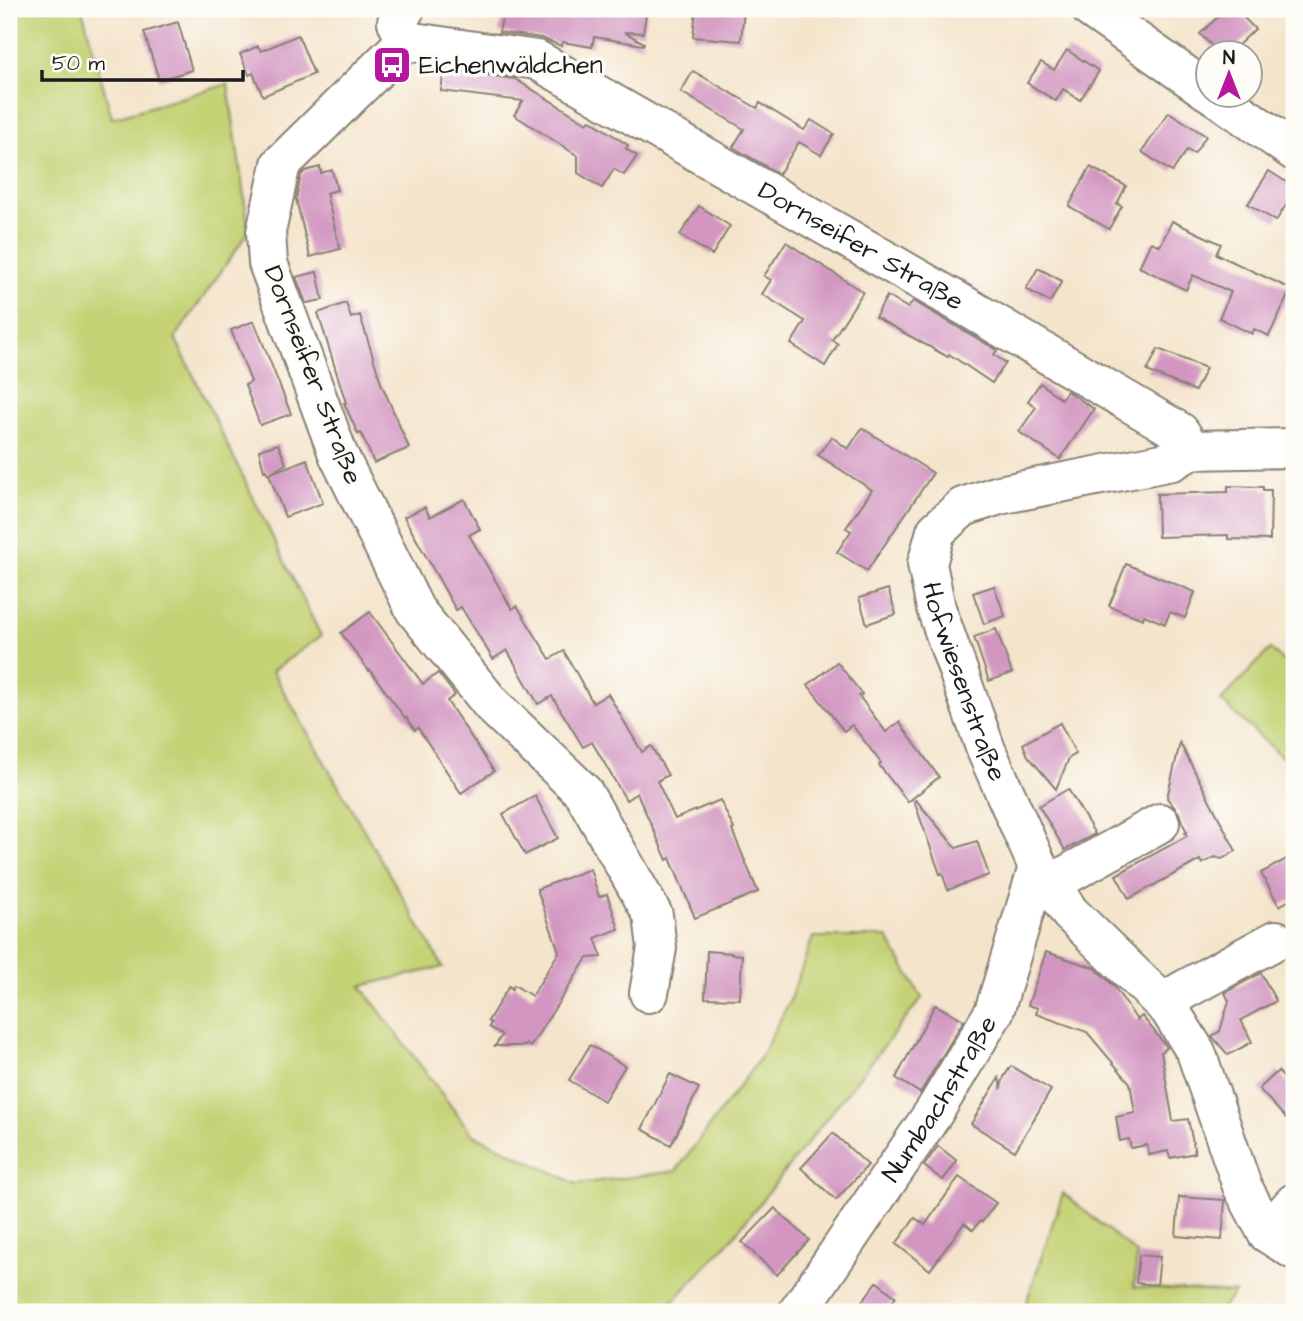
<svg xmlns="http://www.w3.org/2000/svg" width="1303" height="1321" viewBox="0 0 1303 1321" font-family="'Architects Daughter',sans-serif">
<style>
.green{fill:#c4d274;stroke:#707748;stroke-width:2}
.building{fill:#d296c1}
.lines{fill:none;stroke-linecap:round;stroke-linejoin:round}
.minor-casing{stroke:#888074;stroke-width:42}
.minor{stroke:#fff;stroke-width:38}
.labels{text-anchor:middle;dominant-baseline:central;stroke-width:7;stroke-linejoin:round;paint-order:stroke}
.poi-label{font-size:26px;fill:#1c1c1c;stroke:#fdfcf7;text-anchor:start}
.street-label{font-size:26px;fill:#1c1c1c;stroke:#fdfcf7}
</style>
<rect width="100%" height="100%" fill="#fdfcf7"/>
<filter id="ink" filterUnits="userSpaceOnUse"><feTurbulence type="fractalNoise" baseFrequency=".0143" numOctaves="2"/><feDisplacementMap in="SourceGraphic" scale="14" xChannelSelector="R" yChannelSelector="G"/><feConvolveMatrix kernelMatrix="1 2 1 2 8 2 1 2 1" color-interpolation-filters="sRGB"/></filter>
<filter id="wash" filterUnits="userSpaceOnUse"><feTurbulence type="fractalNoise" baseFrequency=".00686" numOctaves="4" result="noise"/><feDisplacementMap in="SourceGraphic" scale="28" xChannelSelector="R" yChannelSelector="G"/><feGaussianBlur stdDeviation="1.57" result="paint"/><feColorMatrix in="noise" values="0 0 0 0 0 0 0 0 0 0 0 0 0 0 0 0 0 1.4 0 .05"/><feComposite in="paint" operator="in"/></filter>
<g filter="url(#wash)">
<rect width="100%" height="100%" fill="#f4e4cb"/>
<g class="green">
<polygon points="9,9 82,9 112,118 228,84 249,231 175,338 321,636 272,671 443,967 361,986 472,1134 577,1184 676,1171 760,1058 789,1002 813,937 887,937 922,998 728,1243 663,1312 9,1312"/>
<polygon points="1270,649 1294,671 1294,768 1221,701"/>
<polygon points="1063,1193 1137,1254 1134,1287 1235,1293 1218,1312 1023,1312"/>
</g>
<g id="blocks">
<g class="building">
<polygon points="504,9 647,9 643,33 624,32 644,43 643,45 594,37 592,47 562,42 561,46 541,38 499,32"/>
<polygon points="696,9 744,9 741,41 693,37"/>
<polygon points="1226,9 1235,9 1255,29 1231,52 1218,52 1200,34"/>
<polygon points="178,22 192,70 159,80 144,32"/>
<polygon points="298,35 314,74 263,96 253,73 249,75 240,54 258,46 261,51"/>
<polygon points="1067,50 1099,71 1080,100 1063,89 1056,101 1027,83 1041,62 1054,70"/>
<polygon points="444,69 515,79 587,123 590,120 628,145 626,149 637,156 624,175 614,169 602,188 578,173 578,156 514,115 523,101 441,91"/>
<polygon points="693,71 757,108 760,103 804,130 811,120 834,134 821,155 799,142 779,174 733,147 744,129 681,92"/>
<polygon points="1169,112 1206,136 1194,154 1187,150 1172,172 1142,152"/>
<polygon points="320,167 321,173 332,170 337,190 326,193 340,249 310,257 296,199 301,175 305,171"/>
<polygon points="1090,167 1126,186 1117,204 1122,206 1109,229 1069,206"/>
<polygon points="1269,171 1294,187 1294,192 1276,221 1248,204"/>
<polygon points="699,206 730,226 712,255 680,235"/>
<polygon points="1172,221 1221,244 1216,254 1291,289 1269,336 1254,329 1252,334 1219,318 1231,292 1193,275 1186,290 1139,267 1151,242 1160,246"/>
<polygon points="786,242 863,292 832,340 838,344 825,366 791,344 805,321 762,294 771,280 764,276"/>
<polygon points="1038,268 1062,281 1050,302 1026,289"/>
<polygon points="317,272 323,300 306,303 296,277"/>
<polygon points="887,296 908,308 913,301 997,350 994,355 1006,363 992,383 949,354 948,357 875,317"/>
<polygon points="346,303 351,318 360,315 381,383 409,448 374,463 361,433 358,434 344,403 346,403 318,313"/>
<polygon points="254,321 291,414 260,425 245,385 251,382 231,330"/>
<polygon points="1158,349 1206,368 1195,391 1147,371"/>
<polygon points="1040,383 1061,399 1067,391 1094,409 1060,459 1019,432 1036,407 1028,401"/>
<polygon points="862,428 933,473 867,571 837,552 851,531 846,528 872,490 818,455 832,437 848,449"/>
<polygon points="278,444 286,464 268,474 266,470 264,471 259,450"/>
<polygon points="307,459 323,503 285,517 269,474"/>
<polygon points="1228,486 1263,487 1263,490 1271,490 1270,540 1228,539 1228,535 1158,537 1157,494 1228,492"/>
<polygon points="464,499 480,529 469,535 512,609 517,606 550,659 564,651 593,703 608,694 642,752 651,746 668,775 657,781 675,819 720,800 734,829 732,830 758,892 695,918 670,858 667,860 637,793 626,800 592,742 583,747 552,696 538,704 507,650 493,659 461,607 456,610 404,517 425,507 430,517"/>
<polygon points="1126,564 1195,592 1185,618 1170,612 1165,624 1144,615 1143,619 1109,606"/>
<polygon points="994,586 1005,616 984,624 973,593"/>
<polygon points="888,589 896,614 867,624 859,598"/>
<polygon points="370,612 423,684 438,673 455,695 447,701 494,771 461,793 418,728 415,730 406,717 405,718 370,670 369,671 341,633"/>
<polygon points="996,629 1012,673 989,681 974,637"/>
<polygon points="837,662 862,694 859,696 886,732 899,722 939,777 908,802 879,765 881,763 852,725 844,731 808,685"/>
<polygon points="1060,723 1076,754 1069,758 1056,789 1028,756 1023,744"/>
<polygon points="1180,743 1236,851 1222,859 1215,857 1202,864 1200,860 1129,899 1116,875 1187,836 1185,833 1187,832 1182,822 1179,813 1167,798"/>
<polygon points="1068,789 1095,834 1065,850 1039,806"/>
<polygon points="535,796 558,838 525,855 503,814"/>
<polygon points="916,800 956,848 977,841 989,875 948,890 942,873 940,874 914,801"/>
<polygon points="1294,855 1294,898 1279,906 1261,873"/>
<polygon points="590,869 599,897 607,894 619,929 595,938 602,957 587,958 530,1047 526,1044 525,1046 495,1046 502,1035 489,1027 491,1023 488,1021 509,986 512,989 514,985 532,996 559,952 537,889"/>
<polygon points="707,951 731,953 731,954 742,955 740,999 705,998"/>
<polygon points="1046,952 1095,968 1113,985 1137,1020 1142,1016 1167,1047 1161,1052 1173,1121 1188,1119 1195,1153 1170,1158 1168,1151 1149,1155 1147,1145 1131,1148 1129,1139 1120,1141 1116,1117 1135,1113 1130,1083 1087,1032 1036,1014 1038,1008 1028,1005"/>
<polygon points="1261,973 1276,1001 1241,1020 1252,1042 1228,1055 1212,1036 1220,1031 1229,1001 1225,993"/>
<polygon points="935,1005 964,1020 920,1093 896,1078"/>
<polygon points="590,1045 625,1066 604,1101 569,1080"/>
<polygon points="1011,1066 1051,1090 1015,1151 971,1124 999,1078 1001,1087 1004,1077"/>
<polygon points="1278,1071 1294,1090 1294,1127 1259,1089"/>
<polygon points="670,1074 699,1088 671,1145 642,1129"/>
<polygon points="833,1133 868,1165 836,1200 801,1168"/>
<polygon points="938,1146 957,1161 943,1180 924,1166"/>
<polygon points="959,1177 996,1203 982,1222 980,1221 973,1230 964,1223 930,1270 896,1244 915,1218 925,1225"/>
<polygon points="1179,1197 1225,1200 1222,1240 1176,1236"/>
<polygon points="775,1208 809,1240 777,1275 742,1242"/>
<polygon points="1139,1255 1160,1257 1157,1285 1136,1283"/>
<polygon points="877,1282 896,1297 884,1312 854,1312"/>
</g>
</g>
</g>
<g filter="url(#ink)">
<use href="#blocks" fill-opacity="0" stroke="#888074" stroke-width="2"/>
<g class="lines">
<defs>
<g id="minor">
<polyline points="405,9 397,22 406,41"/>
<polyline points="1091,9 1208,91"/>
<polyline points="1213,94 1294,151"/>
<path id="s1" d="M1191,450L1172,461L999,495L963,507L936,531L927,564L936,608L986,750L1038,867L1070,913L1169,1009L1196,1052L1242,1186L1267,1233L1294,1250"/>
<polyline points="1050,884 1160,823"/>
<path id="s2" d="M649,993L657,948L653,915L583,792L492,705L415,610L338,454L268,263L266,232L281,164L406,41L537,60L967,307L1180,432L1191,450L1294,448"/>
<polyline points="1163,1003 1182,991 1276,940"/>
<polyline points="1267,1233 1294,1203"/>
<path id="s3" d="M798,1312L934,1112L994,1012L1038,867"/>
</g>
</defs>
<use href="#minor" class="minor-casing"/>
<use href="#minor" class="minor"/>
</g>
</g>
<defs>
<symbol id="bus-square" viewBox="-11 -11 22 22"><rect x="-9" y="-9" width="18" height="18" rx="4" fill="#b5179e" stroke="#fdfcf7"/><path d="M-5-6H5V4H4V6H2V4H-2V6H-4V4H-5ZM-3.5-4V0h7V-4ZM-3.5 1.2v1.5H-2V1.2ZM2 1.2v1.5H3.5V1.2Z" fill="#fff"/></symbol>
</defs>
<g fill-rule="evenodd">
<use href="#bus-square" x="370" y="43" width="44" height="44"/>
</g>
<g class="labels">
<g class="poi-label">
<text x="419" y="65">Eichenwäldchen</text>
</g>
<g class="street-label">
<text stroke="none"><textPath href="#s2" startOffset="1628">Dornseifer Straße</textPath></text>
<text transform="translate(313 375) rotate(69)">Dornseifer Straße</text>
<text stroke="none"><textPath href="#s1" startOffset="430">Hofwiesenstraße</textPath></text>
<text stroke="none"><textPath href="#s3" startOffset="256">Numbachstraße</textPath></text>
</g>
</g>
<rect width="1303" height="1321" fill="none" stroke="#fdfcf7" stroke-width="35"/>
<g transform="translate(1229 74)"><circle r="33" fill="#fdfcf7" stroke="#a3a29f" stroke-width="2"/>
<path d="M0-5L12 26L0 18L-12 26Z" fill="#b5179e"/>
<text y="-10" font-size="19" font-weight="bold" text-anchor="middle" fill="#1c1c1c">N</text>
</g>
<path d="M42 70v10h201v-10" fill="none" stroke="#1c1c1c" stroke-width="3.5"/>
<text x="52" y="70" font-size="21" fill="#1c1c1c" stroke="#fdfcf7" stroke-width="5" paint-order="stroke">50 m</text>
</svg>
